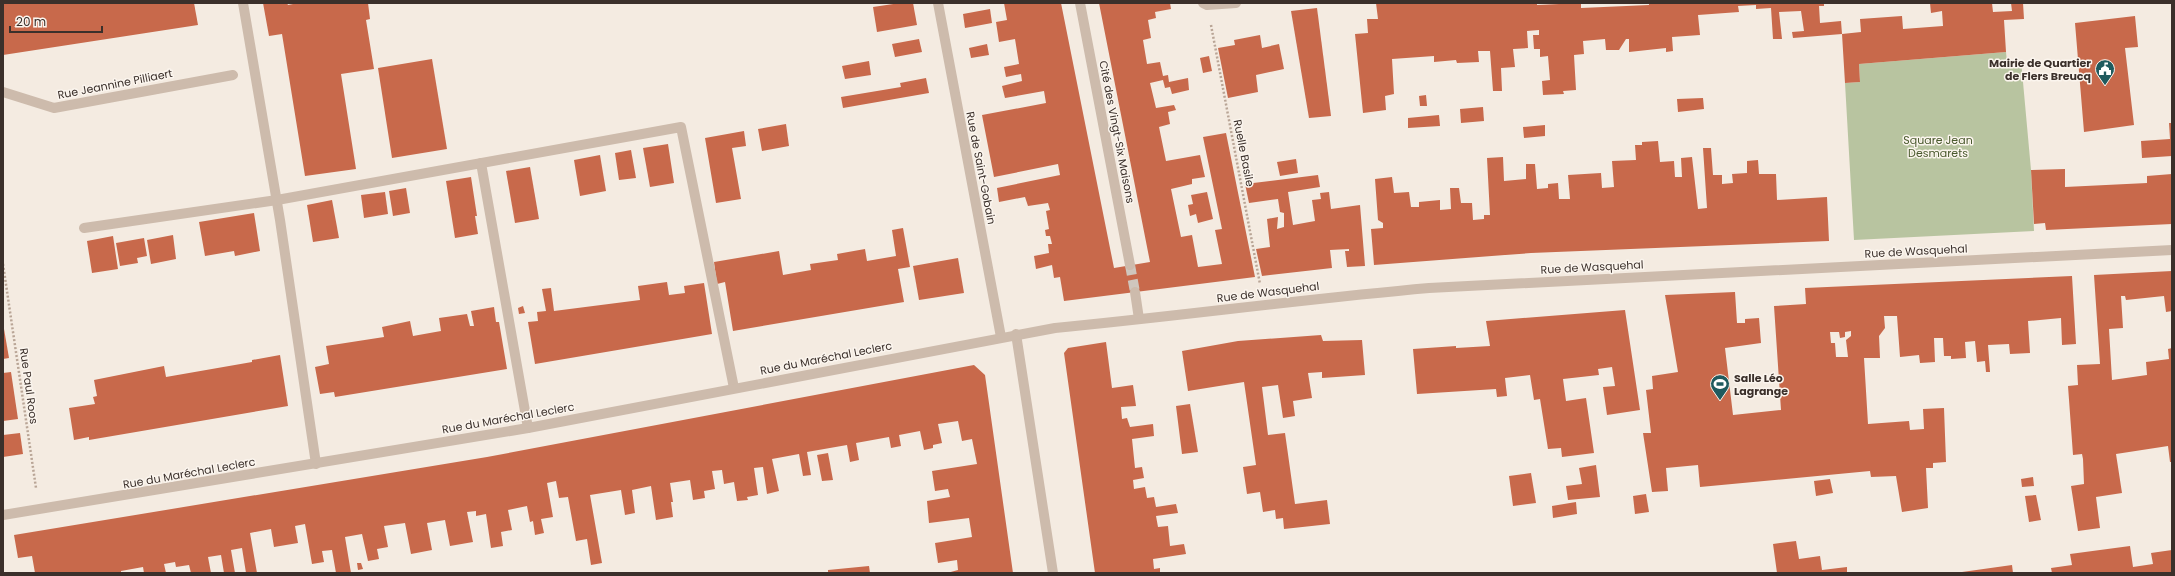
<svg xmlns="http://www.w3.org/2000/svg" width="2175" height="576" viewBox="0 0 2175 576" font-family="Poppins,sans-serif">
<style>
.green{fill:#b8c4a0}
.building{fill:#c8694b;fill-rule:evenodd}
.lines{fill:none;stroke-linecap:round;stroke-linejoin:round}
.minor-tunnel{stroke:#cfc6bd;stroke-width:10;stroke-dasharray:10 5;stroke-linecap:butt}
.path{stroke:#b9a596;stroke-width:2.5;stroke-dasharray:2 2;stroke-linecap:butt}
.minor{stroke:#cdbbac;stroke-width:10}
.labels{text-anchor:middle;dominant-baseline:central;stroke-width:3;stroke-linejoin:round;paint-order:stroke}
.poi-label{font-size:11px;font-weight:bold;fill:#3b302b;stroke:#fbf5ee;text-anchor:end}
.street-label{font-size:11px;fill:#3b302b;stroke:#fbf5ee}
.park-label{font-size:11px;fill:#4a5a2e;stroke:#fbf5ee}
</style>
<rect width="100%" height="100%" fill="#f4ebe1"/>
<polygon class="green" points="2006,52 2007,62 2021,60 2031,170 2034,231 1854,240 1845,83 1860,82 1859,64"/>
<g class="building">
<polygon points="3,3 194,3 198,25 3,55"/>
<polygon points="263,3 287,3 288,5 298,3 368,3 370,19 366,20 374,69 341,74 356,169 305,176 282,34 269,36"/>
<polygon points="900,3 913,3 917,25 877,32 873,7"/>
<polygon points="1004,3 1061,3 1114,268 1150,262 1099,3 1170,3 1171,9 1155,12 1156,18 1148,20 1151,38 1143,40 1147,64 1160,62 1163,76 1168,75 1169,82 1188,78 1189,90 1172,94 1170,87 1165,88 1163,80 1150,83 1156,108 1174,105 1176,110 1168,112 1170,124 1159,127 1166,161 1200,155 1205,177 1192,179 1192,184 1171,189 1181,237 1192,235 1198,267 1222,264 1215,230 1222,229 1203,137 1226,133 1255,277 1064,301 1060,277 1054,278 1052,265 1036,269 1034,256 1049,253 1048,244 1052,244 1050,236 1046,236 1045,230 1049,229 1046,211 1050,210 1048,203 1028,206 1025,197 999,202 997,188 1060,175 1058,164 994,177 982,115 1046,103 1044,91 1005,98 1002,86 1022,81 1021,74 1006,77 1004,67 1019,64 1015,39 999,42 996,22 1007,20"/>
<polygon points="1376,3 1537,3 1537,5 1581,3 1581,8 1649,5 1649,3 1824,3 1824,6 1819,6 1820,23 1841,21 1842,34 1793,38 1792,32 1804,31 1801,11 1779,12 1782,39 1773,39 1771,8 1756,9 1756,5 1738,6 1739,12 1698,15 1700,35 1672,37 1673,51 1666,52 1666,48 1629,52 1629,39 1626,39 1619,50 1606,50 1605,39 1583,41 1584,54 1574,55 1576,90 1563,91 1564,94 1543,95 1542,81 1550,80 1548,56 1540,57 1540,49 1534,49 1533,35 1539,35 1539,30 1527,31 1528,48 1513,49 1515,67 1501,68 1502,91 1493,91 1490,51 1478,51 1479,62 1457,63 1456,60 1434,62 1434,56 1392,59 1394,94 1385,96 1386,110 1363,113 1355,34 1368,33 1367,19 1378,19"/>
<polygon points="1930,3 1992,3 1993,12 2012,11 2011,3 2023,3 2024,19 2004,20 2006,52 1859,64 1860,82 1845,83 1842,34 1861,32 1860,19 1902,16 1903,29 1943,26 1942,11 1931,13"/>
<polygon points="1317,8 1331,116 1309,118 1291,11"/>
<polygon points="990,9 992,23 965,28 963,14"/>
<polygon points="2135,16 2138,47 2125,48 2134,125 2084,132 2075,23"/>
<polygon points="1260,35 1262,48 1279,44 1284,69 1256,75 1258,92 1228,98 1218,48 1235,45 1234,40"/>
<polygon points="919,39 922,52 895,57 892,44"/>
<polygon points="987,44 989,55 971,58 969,48"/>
<polygon points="1209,56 1212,71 1203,73 1200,58"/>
<polygon points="432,59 447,149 392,158 378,68"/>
<polygon points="869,61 871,75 845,79 842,66"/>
<polygon points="926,78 929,93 843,108 841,97 901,87 900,83"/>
<polygon points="1426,95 1427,106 1420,106 1419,96"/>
<polygon points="1703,98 1704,109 1678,112 1677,99"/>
<polygon points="1483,107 1484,121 1461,123 1460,109"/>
<polygon points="1439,115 1440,126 1408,128 1408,118"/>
<polygon points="2169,123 2172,123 2172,156 2142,158 2141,141 2170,139"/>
<polygon points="786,124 789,146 762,151 758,129"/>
<polygon points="1545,125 1545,136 1524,138 1523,127"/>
<polygon points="744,131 746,146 732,148 741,199 716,203 705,138"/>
<polygon points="1658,141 1660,162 1674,161 1675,177 1682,177 1681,158 1692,157 1698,209 1707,208 1703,148 1711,148 1713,175 1722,175 1722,184 1733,183 1732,174 1747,173 1747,161 1758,160 1759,174 1776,174 1777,200 1827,197 1829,241 1531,253 1374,265 1371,229 1383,228 1383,223 1378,220 1375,179 1392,177 1394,193 1409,192 1411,207 1419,207 1419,202 1440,200 1440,210 1451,209 1450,188 1459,188 1461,203 1472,203 1473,220 1484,219 1484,215 1490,215 1487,158 1503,157 1504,181 1526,179 1526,164 1535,164 1537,189 1548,188 1548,184 1558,183 1559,199 1570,199 1568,175 1601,173 1602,188 1614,187 1612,161 1636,160 1635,145 1642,145 1642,142"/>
<polygon points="668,144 674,183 650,187 643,148"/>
<polygon points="631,150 636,178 619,180 615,153"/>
<polygon points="600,155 606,191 580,196 574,160"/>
<polygon points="1296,159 1298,173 1280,176 1277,162"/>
<polygon points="530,167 539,219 515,223 506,171"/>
<polygon points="2065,169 2065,187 2147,183 2147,176 2172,174 2172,224 2046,230 2045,223 2034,224 2031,170"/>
<polygon points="1318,175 1320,187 1288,192 1293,225 1315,221 1312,200 1321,199 1320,193 1329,192 1331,209 1360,205 1365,266 1347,267 1345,251 1349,251 1349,249 1330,250 1332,268 1262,276 1256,249 1270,247 1267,219 1278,217 1277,229 1284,227 1284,213 1280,212 1278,199 1249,203 1245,184"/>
<polygon points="471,177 477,216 475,216 478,234 455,238 446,181"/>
<polygon points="406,188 410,213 393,216 389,191"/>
<polygon points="385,192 388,214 364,218 361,195"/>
<polygon points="1207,192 1213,219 1198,223 1196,214 1190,216 1188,205 1193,204 1191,195"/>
<polygon points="332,200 339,238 313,242 307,205"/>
<polygon points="254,213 260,251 235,256 234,251 205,256 199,222"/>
<polygon points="903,228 910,267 898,269 904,302 733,331 725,282 717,284 714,262 779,251 783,275 811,270 810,264 838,260 837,254 865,249 867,261 896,256 892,230"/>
<polygon points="173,235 176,259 151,264 147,240"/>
<polygon points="113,236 118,269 92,273 87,241"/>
<polygon points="144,238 147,256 137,258 138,263 120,266 116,243"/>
<polygon points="958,258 964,293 919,300 913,266"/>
<polygon points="2172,271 2172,311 2166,312 2164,296 2126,300 2125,296 2121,296 2123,328 2109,329 2112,380 2147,375 2146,362 2169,359 2168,349 2172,348 2172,462 2170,462 2168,446 2116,454 2122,493 2096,497 2100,528 2078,531 2071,486 2084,484 2083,459 2082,454 2073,455 2068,386 2078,385 2077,365 2100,364 2094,275"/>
<path d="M2072,276L2076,344L2062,345L2061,318L2028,321L2030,353L2010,354L2009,344L1988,345L1990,372H1986L1985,361L1977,362L1975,341L1965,342L1966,358L1951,359V356H1944L1943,338H1934L1935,362L1920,363L1919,355L1900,357L1897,316H1884L1885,328L1879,336L1880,358H1864L1868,424L1909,421L1910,430L1924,429L1923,409L1944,408L1946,462L1933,463V468H1926L1928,508L1902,512L1896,476L1871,477L1870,471L1700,487L1698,465L1666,468L1668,491L1652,492L1643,433H1651L1646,390L1653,389L1652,376L1678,372L1665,295L1735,292L1737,323H1745V319L1759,318L1761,343L1725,348L1733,415L1781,410L1774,306L1806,304L1805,288ZM1851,331V336L1846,340L1848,357H1836L1835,343H1831L1830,332H1839L1840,338L1845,337V332Z"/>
<polygon points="667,282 669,295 685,293 684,286 704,283 712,334 535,364 528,322 538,321 537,312 546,311 542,289 551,288 554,311 640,300 638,286"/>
<polygon points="523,306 525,313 519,314 518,308"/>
<polygon points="494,307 496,322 499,322 507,369 335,397 334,392 320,394 315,367 329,364 326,346 384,337 382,327 410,321 413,336 441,331 439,318 467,314 470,326 474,326 471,311"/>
<polygon points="1625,310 1640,410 1607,415 1603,387 1615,386 1612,367 1598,369 1599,375 1563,379 1566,401 1586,398 1594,453 1562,457 1561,448 1548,449 1540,399 1534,400 1530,375 1505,378 1507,396 1497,397 1496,389 1417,394 1413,349 1456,346 1456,348 1490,346 1486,321"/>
<polygon points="3,323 9,358 3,359"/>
<polygon points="1321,335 1323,341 1362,340 1365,375 1322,378 1322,372 1308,373 1312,398 1293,401 1295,416 1283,418 1278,385 1262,387 1268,435 1285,433 1295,504 1327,500 1330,524 1284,529 1283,518 1276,519 1275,510 1263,512 1260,492 1247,494 1243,467 1256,465 1244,382 1188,391 1182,351 1238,341"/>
<polygon points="1106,342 1112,388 1133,385 1136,406 1121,407 1122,419 1127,418 1130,427 1153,424 1154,436 1132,439 1135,468 1142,467 1144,478 1133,480 1134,489 1145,487 1147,498 1154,497 1156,507 1176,504 1178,513 1156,516 1158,527 1168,526 1170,546 1184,544 1186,554 1153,559 1154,569 1160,568 1160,573 1095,573 1064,353 1068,348"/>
<polygon points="280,355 288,406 89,440 89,437 74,440 69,408 95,404 93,397 97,396 94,380 164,366 166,377 252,362 252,360"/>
<polygon points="974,365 985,375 1013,573 947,573 958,570 957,560 938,563 935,543 972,537 969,518 929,523 927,501 950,497 948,489 935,491 932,471 977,464 972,439 962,441 958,421 938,424 942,443 933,445 933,448 924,450 920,431 899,435 901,446 891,448 889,437 856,443 859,460 850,462 847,445 807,452 811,475 803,476 799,454 772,459 779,491 767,494 763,467 754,468 758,495 747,497 748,500 737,501 734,482 724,484 722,470 712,471 715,489 704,491 705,498 693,500 690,480 670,483 673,502 671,502 673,517 656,520 651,486 632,490 635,513 625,515 621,490 590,495 602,563 591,565 587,539 576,541 568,497 559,498 556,481 547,483 553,517 541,519 544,533 535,535 533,521 530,522 527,506 508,510 512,530 501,532 503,546 491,548 486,514 476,516 476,511 467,512 473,542 450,546 445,520 427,523 432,550 411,554 405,523 384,526 388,547 377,549 379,559 368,561 362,534 345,537 351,573 336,573 332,550 322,551 324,562 312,564 305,524 295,526 298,543 274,547 271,529 250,533 257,573 246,573 242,548 231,550 235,573 224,573 221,555 208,557 211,573 191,573 189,565 176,567 175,562 164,564 166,573 144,573 143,567 121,571 121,573 35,573 32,556 18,558 14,535 487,457"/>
<polygon points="11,372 18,419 3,421 3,373"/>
<polygon points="1190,404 1198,452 1182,454 1176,406"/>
<polygon points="20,433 23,454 3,457 3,435"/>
<polygon points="828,453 833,480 822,481 817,455"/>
<polygon points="1596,465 1600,497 1568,500 1566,486 1582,484 1579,468"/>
<polygon points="1531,473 1536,503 1513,506 1509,476"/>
<polygon points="2033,477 2034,486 2022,487 2021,479"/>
<polygon points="1830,479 1833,493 1816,496 1814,481"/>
<polygon points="1646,494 1649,512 1635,514 1633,496"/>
<polygon points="2036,495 2041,520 2029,522 2025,496"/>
<polygon points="1576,502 1577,514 1553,518 1552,506"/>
<polygon points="1796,541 1799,559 1820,556 1822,570 1847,567 1847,573 1777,573 1773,544"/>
<polygon points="2130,546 2133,567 2153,564 2151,553 2172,550 2172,573 2052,573 2051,568 2072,565 2070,554"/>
<polygon points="357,563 361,563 363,569 358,570"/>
<polygon points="2012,565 2013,573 1962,573 1962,572"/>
<polygon points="869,566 870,573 828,573 828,570"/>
</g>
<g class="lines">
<polyline class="minor-tunnel" points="1130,265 1135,292"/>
<g class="path">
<polyline points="1211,25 1260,284"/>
<polyline points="3,264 36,488"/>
</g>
<g class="minor">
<polyline points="243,3 280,220 316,464"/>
<polyline points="938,3 1001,337"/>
<polyline points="1080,3 1130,265"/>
<polyline points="1203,3 1207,5 1236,3"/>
<polyline points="3,92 54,108 233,75"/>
<polyline points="481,163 528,428"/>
<polyline points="84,228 277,200 681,127 734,388"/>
<polyline points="1135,292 1139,319"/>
<polyline points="1016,334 1053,573"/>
<path d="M3,515L528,428L1055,328C1180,316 1304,299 1429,288L2172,250"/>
</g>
</g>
<defs>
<symbol id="civic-pin" viewBox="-11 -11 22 30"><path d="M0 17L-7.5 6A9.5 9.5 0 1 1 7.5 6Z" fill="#1f5a5e" stroke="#fbf5ee"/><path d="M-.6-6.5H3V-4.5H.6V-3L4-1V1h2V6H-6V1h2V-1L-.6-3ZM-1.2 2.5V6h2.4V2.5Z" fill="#fff"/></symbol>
<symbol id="stadium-pin" viewBox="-11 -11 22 30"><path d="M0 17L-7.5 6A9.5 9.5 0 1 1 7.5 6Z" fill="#1f5a5e" stroke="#fbf5ee"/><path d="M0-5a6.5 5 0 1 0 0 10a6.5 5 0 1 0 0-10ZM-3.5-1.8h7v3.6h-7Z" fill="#fff"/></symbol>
</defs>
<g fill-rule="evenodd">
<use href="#civic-pin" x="2094" y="58" width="22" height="30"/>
<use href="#stadium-pin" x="1709" y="373" width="22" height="30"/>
</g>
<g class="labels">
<g class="poi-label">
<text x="2091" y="63">Mairie de Quartier<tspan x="2091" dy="13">de Flers Breucq</tspan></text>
<text x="1734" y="378" text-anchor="start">Salle Léo<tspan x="1734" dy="13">Lagrange</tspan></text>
</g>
<g class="street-label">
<text transform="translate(115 84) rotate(-11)">Rue Jeannine Pilliaert</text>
<text transform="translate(1117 132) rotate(79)">Cité des Vingt-Six Maisons</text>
<text transform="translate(1244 153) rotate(79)">Ruelle Basile</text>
<text transform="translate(981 168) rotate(79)">Rue de Saint-Gobain</text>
<text transform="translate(1916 251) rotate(-3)">Rue de Wasquehal</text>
<text transform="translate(1592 267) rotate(-3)">Rue de Wasquehal</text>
<text transform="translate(1268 292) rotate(-7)">Rue de Wasquehal</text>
<text transform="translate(826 358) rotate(-11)">Rue du Maréchal Leclerc</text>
<text transform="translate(29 386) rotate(82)">Rue Paul Roos</text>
<text transform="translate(508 418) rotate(-10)">Rue du Maréchal Leclerc</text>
<text transform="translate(189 473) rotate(-10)">Rue du Maréchal Leclerc</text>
</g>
<g class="park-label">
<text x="1938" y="140">Square Jean<tspan x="1938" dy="13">Desmarets</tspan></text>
</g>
</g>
<rect width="2175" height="576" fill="none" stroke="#3b302b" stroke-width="8"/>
<path d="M10 26v6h92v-6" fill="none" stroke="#3b302b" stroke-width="2"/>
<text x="16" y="26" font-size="12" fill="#3b302b" stroke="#fbf5ee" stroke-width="3" paint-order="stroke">20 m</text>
</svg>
